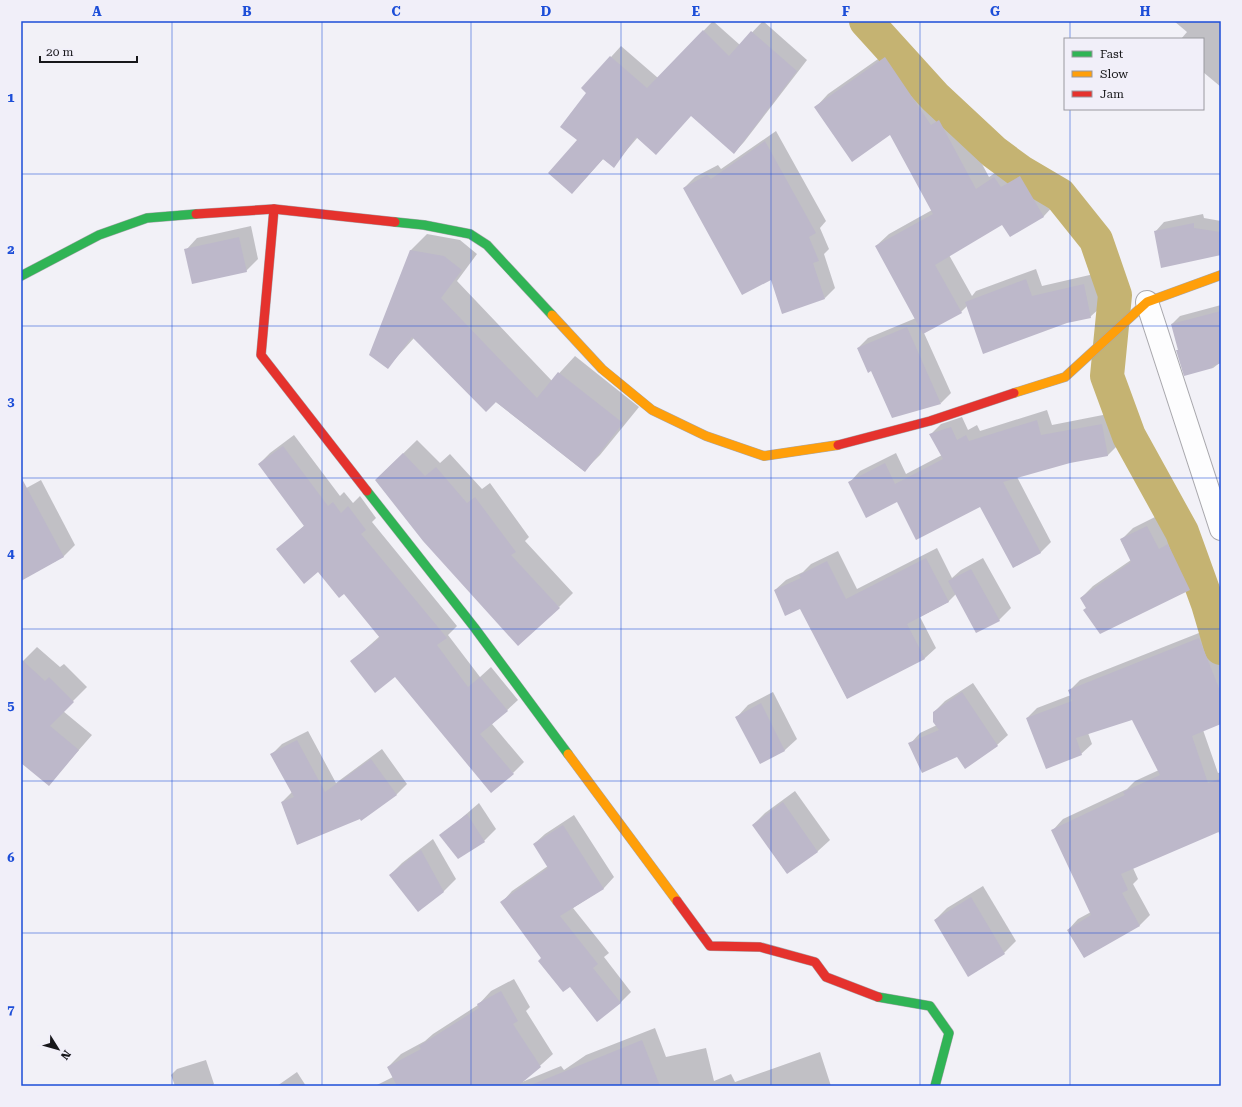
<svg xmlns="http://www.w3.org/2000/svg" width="1242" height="1107" viewBox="0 0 1242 1107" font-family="'Roboto Serif',serif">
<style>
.shadow{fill:#0003}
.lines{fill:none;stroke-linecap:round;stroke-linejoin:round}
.canal{stroke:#c5b372;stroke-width:34}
.building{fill:#bdb8ca}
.street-casing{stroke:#a9a8ad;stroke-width:24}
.fast-casing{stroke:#a9a8ad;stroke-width:10}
.slow-casing{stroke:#a9a8ad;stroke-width:10}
.jam-casing{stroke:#a9a8ad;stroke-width:10}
.street{stroke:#fdfdfe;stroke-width:22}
.fast{stroke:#30b455;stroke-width:9}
.slow{stroke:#ff9f0a;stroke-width:9}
.jam{stroke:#e5322d;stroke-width:9}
.grid{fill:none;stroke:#1d4ed8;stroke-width:1;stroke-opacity:0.55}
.neatline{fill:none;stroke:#1d4ed8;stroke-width:1.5}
.grid-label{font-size:13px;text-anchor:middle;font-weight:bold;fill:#1d4ed8}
</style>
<rect width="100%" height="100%" fill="#f2f1f7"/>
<g class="shadow">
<polygon points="713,21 740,45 763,21 807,60 744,142 734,153 691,115 638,137 613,166 603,159 572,193 578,140 588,93 583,88 621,46 658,78"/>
<polygon points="1174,21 1221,21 1221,87 1203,72 1203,39 1181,39 1187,32"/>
<polygon points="898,45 944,113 952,108 989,177 1007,165 1014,175 1033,164 1056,203 1044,216 1010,236 1002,223 949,255 972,296 976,291 1036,269 1042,286 1094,274 1101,307 1090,317 967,306 961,312 924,333 951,393 941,403 872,370 858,348 868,338 916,318 876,246 889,234 932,210 891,133 816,107 828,94"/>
<polygon points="776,131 826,221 820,228 829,249 824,254 835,288 825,298 772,279 684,188 695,177 718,165 721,169"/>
<polygon points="1203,214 1204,218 1221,221 1221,252 1155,232 1164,222"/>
<polygon points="251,226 258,259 246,271 186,250 197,238"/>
<polygon points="427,234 460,240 477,254 457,281 552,381 575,356 639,407 600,455 584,471 414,338 387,368 411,250"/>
<polygon points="1221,305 1221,362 1213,368 1177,351 1179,349 1172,324 1180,316"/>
<polygon points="1047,410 1052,425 1113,413 1119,444 1108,455 1070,462 1017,477 1051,542 1040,553 980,506 897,500 850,482 860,471 896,453 906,474 942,455 931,434 941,424 962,417 968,430 977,425 980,431"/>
<polygon points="294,435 340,496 344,492 353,503 360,496 376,518 372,522 457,626 448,635 480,677 491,667 518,700 492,724 524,762 513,773 395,676 352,661 380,636 344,593 318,571 277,550 305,525 259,464 270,453"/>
<polygon points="417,440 440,463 450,454 482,489 490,483 529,537 525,541 573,593 559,607 376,480"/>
<polygon points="41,480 75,545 63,557 21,580 21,491"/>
<polygon points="1159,515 1171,538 1180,534 1201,577 1189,589 1087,607 1081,598 1093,586 1131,560 1121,540 1133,528"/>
<polygon points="937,548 952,578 961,570 983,558 1011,608 999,620 956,594 948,602 920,617 936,648 925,658 847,698 801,608 775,590 786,580 803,572 811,564 838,551 857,589"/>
<polygon points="1209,629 1221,658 1221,723 1203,730 1218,773 1221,772 1221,837 1218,831 1133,868 1138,879 1133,884 1150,915 1140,925 1084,957 1068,930 1078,919 1091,912 1053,830 1063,819 1127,789 1135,781 1159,770 1133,719 1088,733 1092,744 1081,754 1027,718 1037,708 1071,695 1070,690 1080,680"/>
<polygon points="37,647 60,667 64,664 87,687 63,711 92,735 49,784 21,762 21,663"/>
<polygon points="973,683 1008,735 997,745 957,755 910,744 920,733 937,725 934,712 945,701"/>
<polygon points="773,692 797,739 785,750 760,763 737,717 748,705"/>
<polygon points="308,731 336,783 382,749 407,784 397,794 361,820 360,818 282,802 292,792 272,754 282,744"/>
<polygon points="795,791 830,840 818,851 787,873 753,825 765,813"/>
<polygon points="479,803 496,829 484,841 441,836"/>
<polygon points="574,815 614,877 604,888 573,908 609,953 604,957 631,992 620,1003 570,986 542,958 502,902 512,891 548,866 534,844 545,834"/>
<polygon points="433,839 456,879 444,891 418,910 390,875 402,863"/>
<polygon points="983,886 1016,941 1004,953 968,975 935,920 947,908"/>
<polygon points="514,979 530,1007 526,1011 553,1054 522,1082 561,1066 564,1070 586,1055 655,1028 666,1057 706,1048 714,1081 731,1074 735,1082 820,1052 831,1086 375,1086 393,1077 388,1067 401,1054 425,1041 433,1034 478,1005 491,991"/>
<polygon points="206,1060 214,1084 212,1086 175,1086 171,1075 177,1069"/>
<polygon points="297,1072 306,1086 277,1086"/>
</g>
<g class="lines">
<polyline class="canal" points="866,21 935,97 994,152 1021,172 1060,195 1096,240 1115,295 1107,376 1129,436 1182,532 1208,604 1221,648"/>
</g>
<g class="building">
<polygon points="703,30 729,56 751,31 797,71 734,154 691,116 656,155 636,137 614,168 603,159 572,194 548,173 577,140 560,127 586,93 581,88 610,56 647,88"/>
<polygon points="885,57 931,125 939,120 976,189 994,177 1001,187 1020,176 1044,217 1010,237 1002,225 935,265 962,313 923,334 875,246 933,214 890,135 852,162 814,107"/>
<polygon points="765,141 816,233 809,237 819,261 813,263 825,299 782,314 771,280 742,295 683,188 707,175 711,179"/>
<polygon points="1194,223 1194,228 1221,232 1221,255 1161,268 1154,231"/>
<polygon points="239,237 247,272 192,284 184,249"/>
<polygon points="410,250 444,256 462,270 441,298 537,398 558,372 623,423 585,472 496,402 486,412 412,337 388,369 369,355"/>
<polygon points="1026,279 1032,296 1084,284 1091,318 1067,323 983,354 965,302"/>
<polygon points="1221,311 1221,363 1212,366 1213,368 1184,376 1176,350 1178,350 1171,324"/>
<polygon points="907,327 941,404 892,418 871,371 868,373 857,348"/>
<polygon points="1037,420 1041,435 1102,424 1108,456 1070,463 1003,482 1041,553 1013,568 980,507 916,540 897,502 866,518 848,482 885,463 895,484 943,459 929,434 951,427 957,440 966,435 969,441"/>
<polygon points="283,446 328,506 333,502 341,513 348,506 366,530 361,534 447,638 437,645 468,687 480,677 508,711 480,734 514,774 491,793 395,677 375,693 350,661 380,638 344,594 339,598 318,572 304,584 276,549 304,526 258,464"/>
<polygon points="403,453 425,476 436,467 467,503 475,497 516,552 511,555 560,608 518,646 423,541 375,480"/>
<polygon points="21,477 64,557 21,581"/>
<polygon points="1147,526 1159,549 1168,544 1190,590 1100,634 1083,610 1086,608 1080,598 1131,562 1120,539"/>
<polygon points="926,558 949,602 907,624 925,659 847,699 800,609 785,616 774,590 801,578 799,575 827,561 846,599"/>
<polygon points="971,569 1000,621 976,633 948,581"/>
<polygon points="1199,638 1221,693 1221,724 1192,736 1208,783 1221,778 1221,831 1121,874 1128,890 1122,893 1140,926 1084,958 1067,930 1091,915 1051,830 1125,795 1123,792 1160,775 1132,720 1076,738 1082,755 1046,769 1026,718 1072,701 1068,690"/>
<polygon points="21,659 45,681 49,677 74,702 50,726 79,750 49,786 21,763"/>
<polygon points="962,692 998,746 965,769 957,757 922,773 908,743 939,730 933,722 933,712"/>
<polygon points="761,703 785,751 760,764 735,717"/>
<polygon points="297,740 325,792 371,759 397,795 361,821 360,819 297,845 281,802 294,797 270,754"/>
<polygon points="783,802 818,852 787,874 752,825"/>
<polygon points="467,814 485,842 458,859 439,835"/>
<polygon points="563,825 604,889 560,916 598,964 593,968 621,1003 597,1022 570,987 563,992 538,961 541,958 500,902 548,868 533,844"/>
<polygon points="421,850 444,892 418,912 389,875"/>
<polygon points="971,897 1005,954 968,977 934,920"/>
<polygon points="501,991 518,1021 513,1024 541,1067 518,1086 397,1086 387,1067 421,1049 419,1046 479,1008 477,1004"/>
<polygon points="642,1040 660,1086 531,1086 531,1085"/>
</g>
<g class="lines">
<defs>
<polyline id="street" points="1147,302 1221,529"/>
<g id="fast">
<polyline points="395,222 424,225 470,234 487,245 552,315"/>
<polyline points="21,276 99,235 147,218 196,214"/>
<polyline points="367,491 474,627 568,754"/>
<polyline points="878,997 930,1006 949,1033 935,1086"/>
</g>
<g id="slow">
<polyline points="552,315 602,369 652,410 706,436 764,456 838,445"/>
<polyline points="1014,393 1065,377 1147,302 1221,275"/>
<polyline points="568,754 677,901"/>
</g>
<g id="jam">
<polyline points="274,209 261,355 367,491"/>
<polyline points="196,214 274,209 395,222"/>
<polyline points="838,445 930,421 1014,393"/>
<polyline points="677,901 710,946 760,947 815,962 826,977 878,997"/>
</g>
</defs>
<use href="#street" class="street-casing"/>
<use href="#fast" class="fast-casing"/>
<use href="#slow" class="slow-casing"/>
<use href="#jam" class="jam-casing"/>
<use href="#street" class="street"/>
<use href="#fast" class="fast"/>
<use href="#slow" class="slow"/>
<use href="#jam" class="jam"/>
</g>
<path class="grid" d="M172,21V1086M322,21V1086M471,21V1086M621,21V1086M771,21V1086M920,21V1086M1070,21V39M1070,109V1086M21,174H1221M21,326H1221M21,478H1221M21,629H1221M21,781H1221M21,933H1221"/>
<rect width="1242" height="1107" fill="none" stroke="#f1eff9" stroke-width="44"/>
<rect x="1064" y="38" width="140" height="72" fill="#f1eff9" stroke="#9a99a0"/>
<rect x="1072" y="51" width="20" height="6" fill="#30b455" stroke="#9a99a0"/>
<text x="1100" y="58" font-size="12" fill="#17171a">Fast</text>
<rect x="1072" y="71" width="20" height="6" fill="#ff9f0a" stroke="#9a99a0"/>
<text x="1100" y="78" font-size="12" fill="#17171a">Slow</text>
<rect x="1072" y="91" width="20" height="6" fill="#e5322d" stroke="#9a99a0"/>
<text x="1100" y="98" font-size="12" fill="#17171a">Jam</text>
<g transform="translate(58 1049) rotate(127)" stroke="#f1eff9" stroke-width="3" paint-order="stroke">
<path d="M0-3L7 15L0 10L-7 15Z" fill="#17171a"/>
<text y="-6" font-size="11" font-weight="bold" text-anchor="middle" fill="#17171a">N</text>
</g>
<path d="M40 56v6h97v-6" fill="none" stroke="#17171a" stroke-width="2"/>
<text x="46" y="56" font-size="12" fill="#17171a" stroke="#f1eff9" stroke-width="3" paint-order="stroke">20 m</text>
<rect x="22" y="22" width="1198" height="1063" class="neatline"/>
<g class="grid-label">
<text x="97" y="16">A</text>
<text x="247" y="16">B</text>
<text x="396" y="16">C</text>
<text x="546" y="16">D</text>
<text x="696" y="16">E</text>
<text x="846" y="16">F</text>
<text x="995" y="16">G</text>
<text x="1145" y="16">H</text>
<text x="11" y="102">1</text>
<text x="11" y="254">2</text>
<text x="11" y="406">3</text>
<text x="11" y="558">4</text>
<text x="11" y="710">5</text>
<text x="11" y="862">6</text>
<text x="11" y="1014">7</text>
</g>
</svg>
